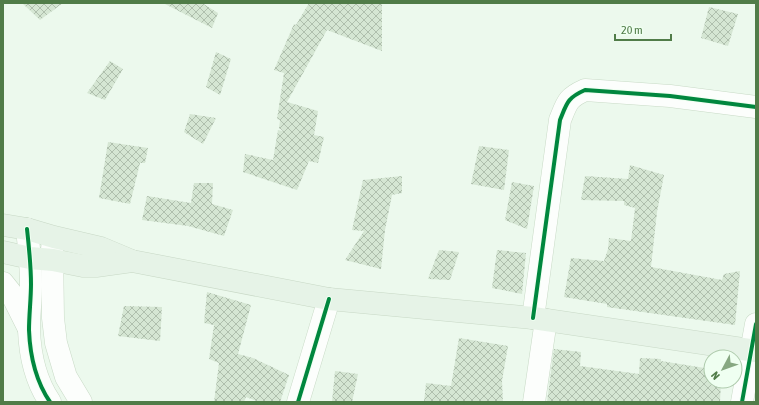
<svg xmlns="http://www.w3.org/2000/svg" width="759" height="405" viewBox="0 0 759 405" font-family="'Asap Condensed',sans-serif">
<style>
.building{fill:url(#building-cross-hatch)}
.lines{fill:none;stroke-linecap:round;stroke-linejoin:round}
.minor-casing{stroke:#c8dac6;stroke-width:23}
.major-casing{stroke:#c8d8c6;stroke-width:23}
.minor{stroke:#fcfefc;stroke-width:22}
.major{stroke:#e6f3e7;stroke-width:22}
.cycleway-casing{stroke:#effff1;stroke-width:6}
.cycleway{stroke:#00873e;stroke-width:4}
</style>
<defs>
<pattern id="building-cross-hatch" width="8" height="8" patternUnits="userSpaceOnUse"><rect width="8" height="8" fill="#d5e6d3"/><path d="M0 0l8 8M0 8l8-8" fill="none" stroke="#afbfad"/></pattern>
</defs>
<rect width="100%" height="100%" fill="#ecf9ed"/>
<g class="building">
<polygon points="22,3 63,3 40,20"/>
<polygon points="163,3 202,3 218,13 212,28"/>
<polygon points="309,3 382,3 382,51 327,30 287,102 318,111 314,135 324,137 318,163 309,161 297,190 243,172 245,154 273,160 278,130 283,131 279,128 280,120 277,119 284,73 274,70 294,24 296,25"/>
<polygon points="709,7 738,14 728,46 701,38"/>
<polygon points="216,52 231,59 220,95 206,87"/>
<polygon points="110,61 123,69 105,100 87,93"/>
<polygon points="190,114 216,118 203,144 184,132"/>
<polygon points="108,142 148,148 145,163 140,163 130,204 99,198"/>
<polygon points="479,146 509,150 504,190 471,184"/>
<polygon points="630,165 664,175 657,212 651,267 722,280 724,274 740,271 735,325 607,307 607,304 564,297 571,258 604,261 608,249 609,238 631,241 635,208 624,205 624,201 581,200 585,176 628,179"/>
<polygon points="402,176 402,193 392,195 385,230 381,269 345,260 364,231 352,230 363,180"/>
<polygon points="512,182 534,186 527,229 505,220"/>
<polygon points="194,183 213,183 212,204 233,210 224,236 188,226 142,220 147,196 191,203"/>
<polygon points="439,250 459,252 450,280 428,279"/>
<polygon points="497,250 526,253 522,294 492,288"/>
<polygon points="207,292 251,305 238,354 253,358 289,375 280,402 259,402 246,397 244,402 214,402 219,363 209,359 214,325 204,323"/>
<polygon points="124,306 162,307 160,341 118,336"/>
<polygon points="459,338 508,346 502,381 503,402 424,402 426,383 451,386"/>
<polygon points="554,349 581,352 580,366 639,374 640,358 661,359 661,361 711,369 711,381 721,381 720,402 547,402"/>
<polygon points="335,371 358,374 352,402 332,402"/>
</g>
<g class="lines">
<defs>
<g id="minor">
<path d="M27,229C29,247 31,266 31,284C31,299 29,315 29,330C30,356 35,380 50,402"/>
<polyline points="53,241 52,249 53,318 56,343 66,377 81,402"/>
<polyline points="3,283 11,293 28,327"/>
<path d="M533,318L560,120C567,103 567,98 585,90L670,96L756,107"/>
<polyline points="298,402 329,299"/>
<polyline points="534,402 546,320"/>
<polyline points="742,402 756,324"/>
</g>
<g id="major">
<polyline points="3,225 27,229 54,237 101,248 132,261 329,299 533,318 756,351"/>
<polyline points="3,252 30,258 53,260 83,266 96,266 132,261"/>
</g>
</defs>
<use href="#minor" class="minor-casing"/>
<use href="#major" class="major-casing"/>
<use href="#minor" class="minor"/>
<use href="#major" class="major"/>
<defs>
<g id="cycleway">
<path d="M27,229C29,247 31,266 31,284C31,299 29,315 29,330C30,356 35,380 50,402"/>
<path d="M533,318L560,120C567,103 567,98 585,90L670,96L756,107"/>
<polyline points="298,402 329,299"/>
<polyline points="742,402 756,324"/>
</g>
</defs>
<use href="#cycleway" class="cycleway-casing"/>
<use href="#cycleway" class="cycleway"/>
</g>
<rect width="759" height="405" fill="none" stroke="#507c48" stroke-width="8"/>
<g transform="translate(723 369) rotate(229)"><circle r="19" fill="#effff1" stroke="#afcbad"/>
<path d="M0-3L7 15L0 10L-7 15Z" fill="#87a882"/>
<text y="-6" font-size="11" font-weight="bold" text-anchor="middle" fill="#507c48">N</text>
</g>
<path d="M615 34v6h56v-6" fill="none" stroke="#507c48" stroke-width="2"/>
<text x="621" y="34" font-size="12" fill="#507c48" stroke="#effff1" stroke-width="3" paint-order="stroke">20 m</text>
</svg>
